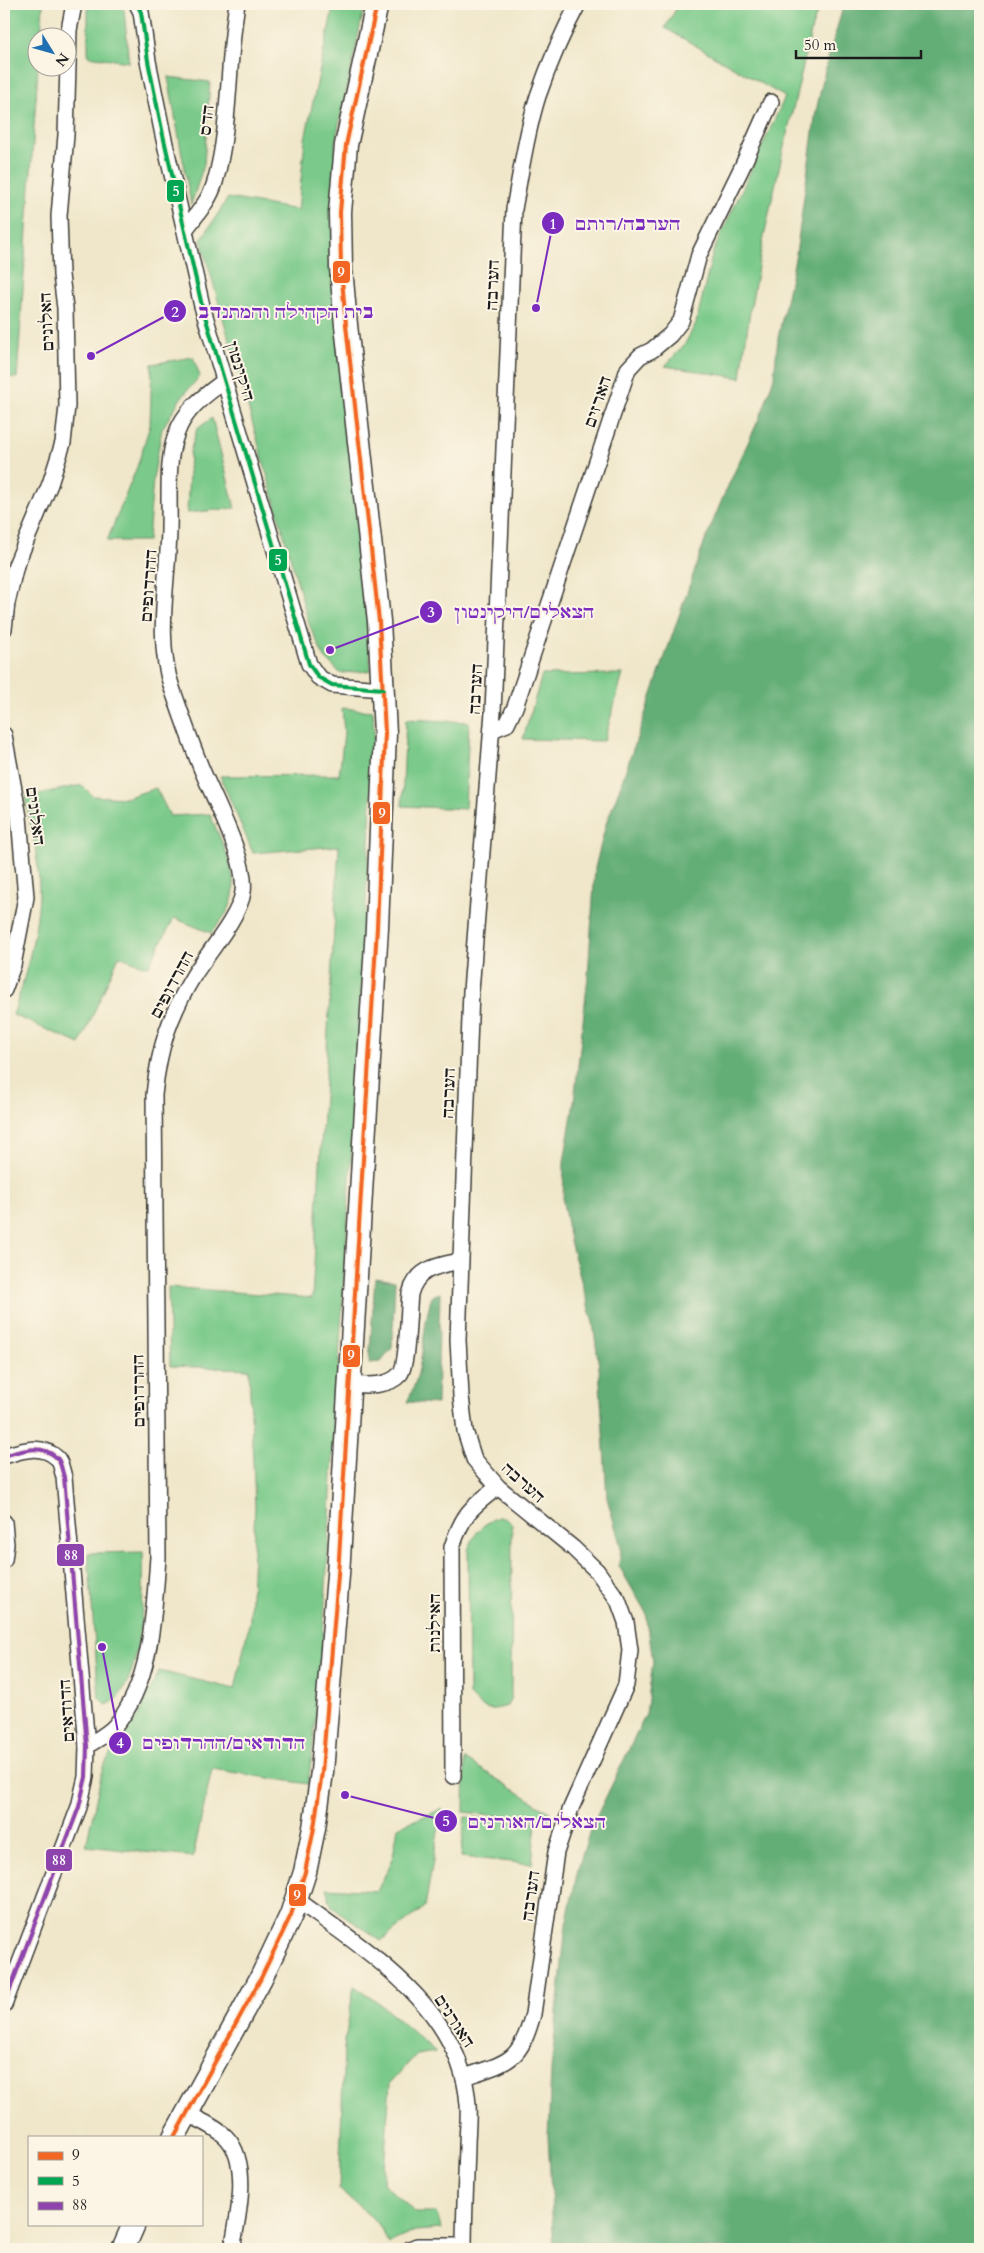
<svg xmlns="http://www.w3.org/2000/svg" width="984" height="2253" viewBox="0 0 984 2253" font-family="Cardo,'Frank Ruhl Libre',serif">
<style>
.green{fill:#7bca8b;stroke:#4c7354}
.forest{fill:#64ae77;stroke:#40654a}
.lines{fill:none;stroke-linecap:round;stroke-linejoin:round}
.street-casing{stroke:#3c3a36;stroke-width:18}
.secondary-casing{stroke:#3c3a36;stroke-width:25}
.street{stroke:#fff;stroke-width:15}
.secondary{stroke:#fff;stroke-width:22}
.bus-1-casing{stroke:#fcf5e5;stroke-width:8}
.bus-2-casing{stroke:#fcf5e5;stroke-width:8}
.bus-3-casing{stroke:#fcf5e5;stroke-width:8}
.bus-1{stroke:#f26522;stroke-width:4}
.bus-2{stroke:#00a651;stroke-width:4}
.bus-3{stroke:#8e44ad;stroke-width:4}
.labels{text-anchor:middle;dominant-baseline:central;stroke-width:4;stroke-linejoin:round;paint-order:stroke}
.street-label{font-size:16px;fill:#1c1c1c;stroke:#fcf5e5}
.leader{fill:none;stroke:#7b2cbf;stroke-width:2}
.callout-dot{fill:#7b2cbf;stroke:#fcf5e5;stroke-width:2}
.mark-label{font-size:15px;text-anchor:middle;font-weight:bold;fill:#fff}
.callout-label{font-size:18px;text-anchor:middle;font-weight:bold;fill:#7b2cbf;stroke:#fcf5e5;stroke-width:4;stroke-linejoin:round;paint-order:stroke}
.line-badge{stroke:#fcf5e5;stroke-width:2}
.badge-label{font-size:14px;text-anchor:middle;font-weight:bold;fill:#fff}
</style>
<rect width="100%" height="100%" fill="#fcf5e5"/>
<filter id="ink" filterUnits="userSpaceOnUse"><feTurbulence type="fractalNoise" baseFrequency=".02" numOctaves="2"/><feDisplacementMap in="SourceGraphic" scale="10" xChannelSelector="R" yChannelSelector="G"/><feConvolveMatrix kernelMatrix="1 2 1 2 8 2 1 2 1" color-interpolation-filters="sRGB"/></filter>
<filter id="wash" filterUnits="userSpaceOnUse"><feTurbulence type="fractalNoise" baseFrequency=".0096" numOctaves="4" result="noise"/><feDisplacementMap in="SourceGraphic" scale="20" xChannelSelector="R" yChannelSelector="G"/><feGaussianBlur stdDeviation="1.12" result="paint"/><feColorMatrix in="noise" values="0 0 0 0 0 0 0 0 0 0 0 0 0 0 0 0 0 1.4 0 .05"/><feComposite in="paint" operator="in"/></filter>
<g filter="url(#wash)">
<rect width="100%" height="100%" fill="#f0e7ca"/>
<g class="green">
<polygon points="4,4 43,4 41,37 38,38 38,68 17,378 4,377"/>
<polygon points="91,4 119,4 124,10 129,62 88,56 88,8"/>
<polygon points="334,4 365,4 335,143 371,671 340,673 324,657 309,624 201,240 228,198 298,210 305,139"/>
<path d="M679,4H820L812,27C786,143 754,259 741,378L665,366L685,344L696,323L713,252L785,97L665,28Z"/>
<polygon points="168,77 210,82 204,164 191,205"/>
<polygon points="193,357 200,376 181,398 162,429 153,479 148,541 107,541 137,467 150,425 152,364"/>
<polygon points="212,418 235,508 187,513 190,452 197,429"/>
<polygon points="623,674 604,741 523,739 542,675"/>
<path d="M342,708L373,711L374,733C365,953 350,1173 337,1393C328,1523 326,1655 308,1784L212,1769L193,1857L86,1846L103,1767L115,1746L138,1716L159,1671L235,1689L250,1619L255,1507L249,1369L170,1366L168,1287L312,1298L339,846L253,853L220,776L339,775L344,733Z"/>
<polygon points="406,719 469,722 465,809 402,806"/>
<path d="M82,785L93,796L125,798L156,788L170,816L210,814C220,841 244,879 229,908C225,917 217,925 211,933L174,918L148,967L119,956L80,1044L13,1015C25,978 39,927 39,888C39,858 31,827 25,797Z"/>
<path d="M498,1517L506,1518L512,1524L511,1698L507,1706C487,1712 483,1710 469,1695L468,1550C474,1534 481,1524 498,1517Z"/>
<path d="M143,1552C144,1586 144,1693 106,1705L99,1698L88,1553Z"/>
<polygon points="465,1759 551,1813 549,1821 464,1812"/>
<polygon points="442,1809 425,1907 381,1941 332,1907 326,1888 377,1891 392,1861 398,1827"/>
<polygon points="465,1817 536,1823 532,1864 461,1857"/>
<polygon points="354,1986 374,1999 436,2052 416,2055 390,2083 383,2183 416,2213 436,2213 442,2229 415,2231 389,2243 377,2222 339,2189 344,2047"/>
</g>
<g class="forest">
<polygon points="844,4 980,4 980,2249 554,2249 548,2136 551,2070 566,1924 579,1865 590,1830 646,1714 653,1662 646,1613 619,1566 621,1547 607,1498 599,1367 593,1323 570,1241 563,1202 564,1162 574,1102 588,976 595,868 606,824 619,790 703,546 723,497 763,410 774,377 778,338 796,254 816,111 827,62"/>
<polygon points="375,1278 395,1281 392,1348 381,1362 369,1363"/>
<path d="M440,1293L437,1404L407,1402C427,1363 420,1334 432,1296Z"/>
</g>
</g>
<g filter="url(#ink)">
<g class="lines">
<defs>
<g id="street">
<polyline points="137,4 141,12 148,61 163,135 202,306 309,664 318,677 332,685 383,689"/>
<path d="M185,230C196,215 210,200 215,182C231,127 227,61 237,4"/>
<polyline points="4,629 7,603 16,565 50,484 63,443 67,406 65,308 61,275 59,216 66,135 69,30 74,4"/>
<polyline points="492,730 507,724 515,707 628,369 640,356 652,350 670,335 681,321 699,255 742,167 771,102"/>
<polyline points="4,735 19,817 26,897 13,965 4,990"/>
<path d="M348,1384C364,1385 388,1388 400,1374C408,1364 408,1309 410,1294C417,1268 437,1266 460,1261"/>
<path d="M4,1456C21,1451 41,1443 57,1458C61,1462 62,1471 64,1477L87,1746L86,1777L79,1807L4,2005"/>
<polyline points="4,1522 6,1544 4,1560"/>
<path d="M87,1746C96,1740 108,1734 115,1726C152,1683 154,1611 158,1557L154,1095C159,1047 169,1017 194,975C207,954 240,916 243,892C248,860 212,796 200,765C190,740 181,714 172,688C155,640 168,581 169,530C170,501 166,461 176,435C184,410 204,396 224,381"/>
<path d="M453,1776L452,1547C463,1514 470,1508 498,1487"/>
<path d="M296,1899C366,1951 462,2008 468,2105C469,2118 467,2133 467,2147C466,2181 464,2215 464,2249"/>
<path d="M464,2077C509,2062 520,2062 533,2014L556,1852L571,1808L626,1685L630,1650L626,1622L618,1600L597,1571L573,1548L498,1487L474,1459L465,1431L461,1396L458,1340L471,991L493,712L514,209C521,172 526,133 538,96C549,64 562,34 578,4"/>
<path d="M186,2113C199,2120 215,2126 226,2137C251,2163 238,2217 232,2249"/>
<polyline points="410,2249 417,2246 464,2246"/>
</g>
<g id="secondary">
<polyline points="174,2137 261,1978 291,1915 305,1872 314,1828 322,1772 338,1575 377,927 385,733 379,621 346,325 341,268 340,212 346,145 377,4"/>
<polyline points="123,2249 134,2224"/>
</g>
</defs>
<use href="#street" class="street-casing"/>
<use href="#secondary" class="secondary-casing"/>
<use href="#street" class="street"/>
<use href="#secondary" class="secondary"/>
<defs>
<polyline id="bus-1" points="174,2137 261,1978 291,1915 305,1872 314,1828 322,1772 338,1575 377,927 385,733 379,621 346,325 341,268 340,212 346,145 377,4"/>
<polyline id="bus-2" points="137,4 141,12 148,61 163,135 202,306 309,664 318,677 332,685 383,689"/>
<path id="bus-3" d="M4,1456C21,1451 41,1443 57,1458C61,1462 62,1471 64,1477L87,1746L86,1777L79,1807L4,2005"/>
</defs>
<use href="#bus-1" class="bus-1-casing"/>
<use href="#bus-2" class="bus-2-casing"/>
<use href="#bus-3" class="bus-3-casing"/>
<use href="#bus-1" class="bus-1"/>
<use href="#bus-2" class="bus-2"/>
<use href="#bus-3" class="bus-3"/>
</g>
</g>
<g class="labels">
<g class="street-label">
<text transform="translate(207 120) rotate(-84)">הדס</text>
<text transform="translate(493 285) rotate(-88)">הערבה</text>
<text transform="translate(47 322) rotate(-93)">האלונים</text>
<text transform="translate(240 371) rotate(73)">היקינטון</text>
<text transform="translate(598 402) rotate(-71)">הארזים</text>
<text transform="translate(149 586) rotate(-86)">ההרדופים</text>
<text transform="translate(476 689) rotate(-87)">הערבה</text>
<text transform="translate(35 816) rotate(82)">האלונים</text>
<text transform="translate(172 985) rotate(-62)">ההרדופים</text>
<text transform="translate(449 1093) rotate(-88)">הערבה</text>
<text transform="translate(139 1391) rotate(-91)">ההרדופים</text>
<text transform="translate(523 1483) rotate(42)">הערבה</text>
<text transform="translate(435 1623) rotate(-90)">האילנות</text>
<text transform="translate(67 1711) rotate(-94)">הדודאים</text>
<text transform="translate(531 1896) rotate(-82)">הערבה</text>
<text transform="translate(454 2021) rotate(57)">האורנים</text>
</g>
</g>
<path class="leader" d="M536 308L553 223M91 356L175 311M330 650L431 612M102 1647L120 1743M345 1795L446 1821"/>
<g class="callout-dot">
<circle cx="536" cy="308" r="5"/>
<circle cx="91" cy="356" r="5"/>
<circle cx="330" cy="650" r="5"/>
<circle cx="102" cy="1647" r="5"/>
<circle cx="345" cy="1795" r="5"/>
<circle cx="553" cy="223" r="12"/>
<circle cx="175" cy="311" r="12"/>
<circle cx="431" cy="612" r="12"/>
<circle cx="120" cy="1743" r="12"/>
<circle cx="446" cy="1821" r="12"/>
</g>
<g class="mark-label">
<text x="553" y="229">1</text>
<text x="175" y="317">2</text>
<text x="431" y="617">3</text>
<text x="120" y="1748">4</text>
<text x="446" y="1826">5</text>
</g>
<g class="callout-label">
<text x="628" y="230">הערבה/רותם</text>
<text x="286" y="318">בית הקהילה והמתנדב</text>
<text x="524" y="618">הצאלים/היקינטון</text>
<text x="224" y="1749">הדודאים/ההרדופים</text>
<text x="537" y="1828">הצאלים/האורנים</text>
</g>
<g class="line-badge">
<rect x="166" y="179" width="19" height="24" rx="5" fill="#00a651"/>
<rect x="332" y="260" width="19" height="24" rx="5" fill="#f26522"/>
<rect x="268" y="548" width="20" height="24" rx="5" fill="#00a651"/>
<rect x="372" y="801" width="19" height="24" rx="5" fill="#f26522"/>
<rect x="342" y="1344" width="19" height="24" rx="5" fill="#f26522"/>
<rect x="56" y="1543" width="29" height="24" rx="5" fill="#8e44ad"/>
<rect x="45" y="1848" width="28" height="24" rx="5" fill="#8e44ad"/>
<rect x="288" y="1883" width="19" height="24" rx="5" fill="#f26522"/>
</g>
<g class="badge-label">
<text x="176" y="196">5</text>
<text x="341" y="277">9</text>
<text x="278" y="565">5</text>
<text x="382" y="818">9</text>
<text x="351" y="1360">9</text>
<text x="71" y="1560">88</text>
<text x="59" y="1865">88</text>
<text x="297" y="1900">9</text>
</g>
<rect width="984" height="2253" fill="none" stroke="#fcf5e5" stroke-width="20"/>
<rect x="28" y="2136" width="175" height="90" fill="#fcf5e5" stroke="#a29e95"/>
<rect x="38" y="2152" width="25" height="8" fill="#f26522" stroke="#a29e95"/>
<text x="72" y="2160" font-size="15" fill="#1c1c1c">9</text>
<rect x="38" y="2177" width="25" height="8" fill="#00a651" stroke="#a29e95"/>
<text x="72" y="2186" font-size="15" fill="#1c1c1c">5</text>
<rect x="38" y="2202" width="25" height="8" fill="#8e44ad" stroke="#a29e95"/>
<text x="72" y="2210" font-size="15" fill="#1c1c1c">88</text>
<g transform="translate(52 52) rotate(127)"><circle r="24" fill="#fcf5e5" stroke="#a29e95"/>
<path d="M0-4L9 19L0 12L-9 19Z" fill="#1f6fb2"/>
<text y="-8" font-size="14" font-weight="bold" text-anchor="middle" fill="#1c1c1c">N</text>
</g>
<path d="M796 50v8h125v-8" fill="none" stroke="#1c1c1c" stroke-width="2.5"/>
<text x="804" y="50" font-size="15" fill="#1c1c1c" stroke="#fcf5e5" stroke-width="4" paint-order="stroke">50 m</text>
</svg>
